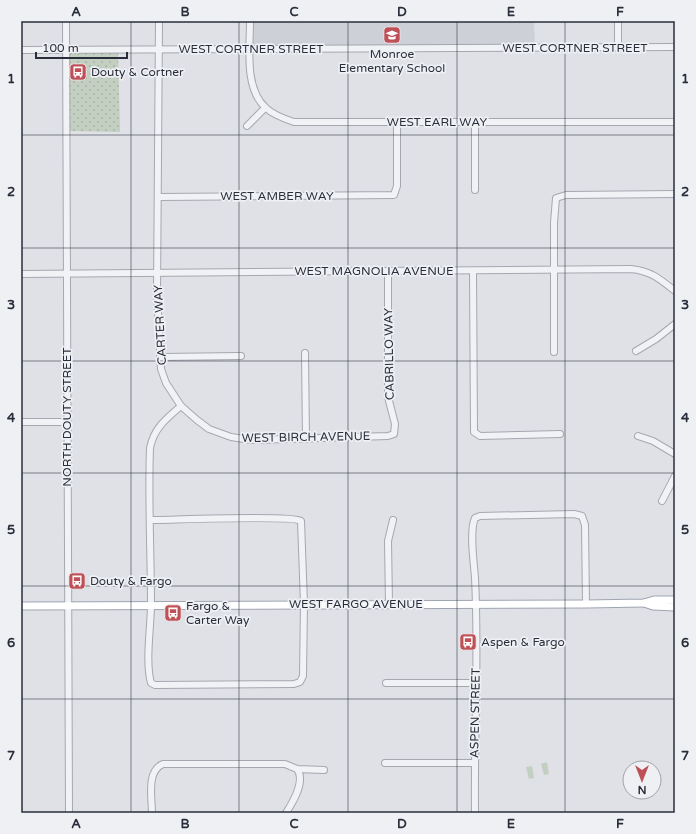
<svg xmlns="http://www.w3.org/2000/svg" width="696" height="834" viewBox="0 0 696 834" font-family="'Varela Round',sans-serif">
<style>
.built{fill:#cdd0d7}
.grass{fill:url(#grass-dots)}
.pitch{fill:#c3cfc1}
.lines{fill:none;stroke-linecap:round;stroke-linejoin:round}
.minor-casing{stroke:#a5a8af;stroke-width:8}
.major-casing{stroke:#9fa5b1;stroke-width:9}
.minor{stroke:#f1f2f5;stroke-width:6}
.major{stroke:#fff;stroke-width:7}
.grid{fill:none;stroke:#2a2e3b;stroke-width:1;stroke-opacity:0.55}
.labels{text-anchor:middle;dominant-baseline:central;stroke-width:3.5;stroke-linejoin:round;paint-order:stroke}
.street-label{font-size:12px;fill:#2a2e3b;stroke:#eef0f4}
.poi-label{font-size:12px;fill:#2a2e3b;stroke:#eef0f4;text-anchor:start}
.neatline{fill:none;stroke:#2a2e3b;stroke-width:1.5}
.grid-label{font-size:13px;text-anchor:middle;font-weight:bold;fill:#2a2e3b}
</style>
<defs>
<pattern id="grass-dots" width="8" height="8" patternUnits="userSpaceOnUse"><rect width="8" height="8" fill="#c3cfc1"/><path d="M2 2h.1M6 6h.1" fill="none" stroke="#a8b2a7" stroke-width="1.8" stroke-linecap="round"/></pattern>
</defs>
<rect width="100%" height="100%" fill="#dfe1e6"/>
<polygon class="built" points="250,21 534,21 535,48 250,49"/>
<polygon class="grass" points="118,49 120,132 67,131 66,50"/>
<g class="pitch">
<polygon points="547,762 549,774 544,775 541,764"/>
<polygon points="532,766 534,778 529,779 526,767"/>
</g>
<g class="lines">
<defs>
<g id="minor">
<polyline points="66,21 69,813"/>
<polyline points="159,21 157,293 161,369 166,383 181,406 197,420 209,429 231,437 251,440 388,436 394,434 395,424 388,397 388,271"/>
<path d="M250,21C250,47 244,89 266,108C273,115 285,119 294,122H675"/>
<polyline points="618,48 618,21"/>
<polyline points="21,50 675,47"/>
<polyline points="475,122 475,190"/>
<polyline points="247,126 265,108"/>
<polyline points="159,197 394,195 397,186 397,123"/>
<polyline points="473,271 474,432 480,436 560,434"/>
<path d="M21,274L631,269C651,271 660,279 675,291"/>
<polyline points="636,351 656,339 675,324"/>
<polyline points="554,352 554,223 556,198 566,195 675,194"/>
<polyline points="305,353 306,439"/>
<polyline points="161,357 241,356"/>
<polyline points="21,422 67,422"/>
<polyline points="638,436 653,441 675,454"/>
<polyline points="662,501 675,476"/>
<path d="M150,520C170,520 292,515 301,521L304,604L303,676L300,682L294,684L155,685L151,683C145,662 151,626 151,604C151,552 148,500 150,448C154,428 166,419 181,406"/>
<polyline points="389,604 388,541 393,520"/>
<polyline points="386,683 476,683"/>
<polyline points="385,763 475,763"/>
<path d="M152,813C152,798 146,771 163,764H285L297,769L324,770"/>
<path d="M286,813C293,802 306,781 297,769"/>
<path d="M475,813C474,735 479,656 475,578C474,563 469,531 475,518L480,516L574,514L582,516L585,525L586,604"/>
</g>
<g id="major">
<polyline points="644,603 653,606 675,607"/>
<polyline points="21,606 586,604 644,603 654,600 675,600"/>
</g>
</defs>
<use href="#minor" class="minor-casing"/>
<use href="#major" class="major-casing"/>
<use href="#minor" class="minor"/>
<use href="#major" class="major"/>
</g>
<path class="grid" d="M131,21V813M239,21V813M348,21V813M457,21V813M565,21V813M21,135H675M21,248H675M21,361H675M21,473H675M21,586H675M21,699H675"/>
<defs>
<symbol id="school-square" viewBox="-11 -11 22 22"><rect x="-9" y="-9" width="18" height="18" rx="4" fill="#be5157" stroke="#eef0f4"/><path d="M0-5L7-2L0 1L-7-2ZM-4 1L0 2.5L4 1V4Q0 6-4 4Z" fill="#fff"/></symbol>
<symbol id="bus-square" viewBox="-11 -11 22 22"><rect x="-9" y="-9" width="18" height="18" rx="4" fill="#be5157" stroke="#eef0f4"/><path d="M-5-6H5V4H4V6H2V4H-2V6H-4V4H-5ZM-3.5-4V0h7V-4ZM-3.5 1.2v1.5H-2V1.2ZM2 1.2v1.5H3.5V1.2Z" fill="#fff"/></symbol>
</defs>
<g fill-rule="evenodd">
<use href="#school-square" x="382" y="25" width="20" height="20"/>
<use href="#bus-square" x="68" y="62" width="20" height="20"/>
<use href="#bus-square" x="67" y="571" width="20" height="20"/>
<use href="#bus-square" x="163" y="603" width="20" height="20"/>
<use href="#bus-square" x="458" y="632" width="20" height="20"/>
</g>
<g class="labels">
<g class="street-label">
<text x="575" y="48">WEST CORTNER STREET</text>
<text x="251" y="49">WEST CORTNER STREET</text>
<text x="437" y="122">WEST EARL WAY</text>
<text x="277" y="196">WEST AMBER WAY</text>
<text x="374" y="271">WEST MAGNOLIA AVENUE</text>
<text transform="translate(160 325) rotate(-93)">CARTER WAY</text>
<text transform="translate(389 354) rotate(-91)">CABRILLO WAY</text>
<text transform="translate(67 417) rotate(-90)">NORTH DOUTY STREET</text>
<text transform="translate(306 437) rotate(-1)">WEST BIRCH AVENUE</text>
<text x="356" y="604">WEST FARGO AVENUE</text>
<text transform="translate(475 713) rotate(-89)">ASPEN STREET</text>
</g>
<g class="poi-label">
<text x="392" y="54" text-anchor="middle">Monroe<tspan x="392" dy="14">Elementary School</tspan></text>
<text x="91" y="72">Douty &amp; Cortner</text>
<text x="90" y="581">Douty &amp; Fargo</text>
<text x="186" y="606">Fargo &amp;<tspan x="186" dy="14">Carter Way</tspan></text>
<text x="481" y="642">Aspen &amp; Fargo</text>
</g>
</g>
<rect width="696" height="834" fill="none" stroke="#eef0f4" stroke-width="44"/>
<g transform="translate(642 780) rotate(180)"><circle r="19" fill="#eef0f4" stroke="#a0a2aa"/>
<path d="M0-3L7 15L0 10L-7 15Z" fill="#be5157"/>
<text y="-6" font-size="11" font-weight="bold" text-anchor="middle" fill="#2a2e3b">N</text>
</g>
<path d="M36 52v6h91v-6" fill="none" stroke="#2a2e3b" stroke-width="2"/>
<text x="42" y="52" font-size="12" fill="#2a2e3b" stroke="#eef0f4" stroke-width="3" paint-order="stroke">100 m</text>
<rect x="22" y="22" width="652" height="790" class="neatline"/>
<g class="grid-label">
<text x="76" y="16">A</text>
<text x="185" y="16">B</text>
<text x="294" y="16">C</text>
<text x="402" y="16">D</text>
<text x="511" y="16">E</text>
<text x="620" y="16">F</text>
<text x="11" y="83">1</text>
<text x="685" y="83">1</text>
<text x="11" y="196">2</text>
<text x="685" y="196">2</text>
<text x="11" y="309">3</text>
<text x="685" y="309">3</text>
<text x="11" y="422">4</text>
<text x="685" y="422">4</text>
<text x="11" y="534">5</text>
<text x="685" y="534">5</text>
<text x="11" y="647">6</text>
<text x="685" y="647">6</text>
<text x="11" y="760">7</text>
<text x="685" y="760">7</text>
<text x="76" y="828">A</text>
<text x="185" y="828">B</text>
<text x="294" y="828">C</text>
<text x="402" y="828">D</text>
<text x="511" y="828">E</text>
<text x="620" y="828">F</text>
</g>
</svg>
